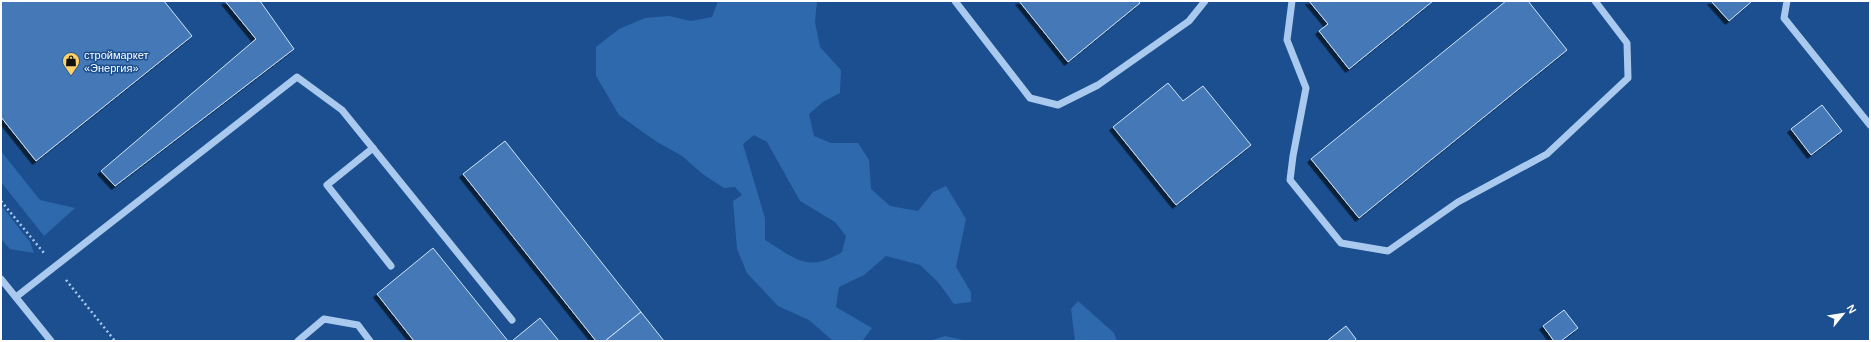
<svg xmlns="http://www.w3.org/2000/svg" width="1871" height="342" viewBox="0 0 1871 342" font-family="Helvetica,sans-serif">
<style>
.green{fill:#2e69ad;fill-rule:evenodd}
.building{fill:#4478b7;stroke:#cfe3fa;filter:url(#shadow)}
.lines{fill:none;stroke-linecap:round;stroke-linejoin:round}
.path{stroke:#a9c9ee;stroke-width:2.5;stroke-dasharray:2 3;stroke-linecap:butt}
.minor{stroke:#a9c9ee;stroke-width:7}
.labels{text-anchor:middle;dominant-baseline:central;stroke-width:3;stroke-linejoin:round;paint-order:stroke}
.poi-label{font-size:11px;fill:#fff;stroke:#1b4f8f;text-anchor:start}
</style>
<defs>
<filter id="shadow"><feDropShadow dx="-3.5" dy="3.5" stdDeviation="0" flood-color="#0009"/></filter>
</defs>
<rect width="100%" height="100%" fill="#1b4f8f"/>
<g class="green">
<path d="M718,1H817L815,22L820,47L841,70L840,93L823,102L809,114L814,136L831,143H858L869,160L871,189L890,206L918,211L933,192L946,186L966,219L956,267L971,292V302L954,304L938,282L920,265L886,256L864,275L839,287L836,307L872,328L863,340L833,341L809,320L778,306L747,273L737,249L733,201L742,195L735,187L724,188L704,175L682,156L657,142L619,115L596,76V47L619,29L645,18L669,16L691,21L712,17ZM754,135L767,142L800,201L835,222L846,236L842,252C808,273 796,259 765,240V218L743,144Z"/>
<polygon points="1,151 40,200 75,208 44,236 1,182"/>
<polygon points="1,205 30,242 34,253 10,249 1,239"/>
<polygon points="1078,301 1114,333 1117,341 1075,341 1071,309"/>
<polygon points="945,336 963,340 964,341 929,341"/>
</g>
<g class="building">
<polygon points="1,1 164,1 192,36 36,161 1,117"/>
<polygon points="225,1 260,1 294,49 115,186 101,171 256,39"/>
<polygon points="1019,1 1138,1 1140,3 1068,62"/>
<polygon points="1309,1 1433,1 1349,69 1319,31 1328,24"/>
<polygon points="1506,1 1528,1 1567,50 1359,218 1311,159"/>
<polygon points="1711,1 1751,1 1751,2 1729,21"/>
<polygon points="1168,83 1183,101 1203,86 1251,145 1176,205 1113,127"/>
<polygon points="1822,105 1842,131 1811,155 1791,129"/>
<polygon points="505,141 641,312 605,341 596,341 463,174"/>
<polygon points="433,248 508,341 414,341 377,294"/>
<polygon points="1564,310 1578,328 1561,341 1554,341 1543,326"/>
<polygon points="641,312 664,341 605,341"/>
<polygon points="540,318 559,341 512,341"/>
<polygon points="1346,326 1356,339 1354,341 1327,341"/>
</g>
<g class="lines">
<g class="path">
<polyline points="1,201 44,253"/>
<polyline points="66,280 115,341"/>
</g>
<g class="minor">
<polyline points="955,1 1030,98 1058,105 1098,85 1189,21 1205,1"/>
<polyline points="1292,1 1287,40 1306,88 1293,156 1290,180 1341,243 1388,251 1458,202 1547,154 1628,78 1627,43 1595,1"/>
<polyline points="1787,1 1784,18 1870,125"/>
<polyline points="373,148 327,185 391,266"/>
<polyline points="1,279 51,341"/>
<polyline points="16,297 297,77 342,110 512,320"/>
<polyline points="298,341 324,319 358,325 370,341"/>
</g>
</g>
<defs>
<symbol id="shop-pin" viewBox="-11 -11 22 30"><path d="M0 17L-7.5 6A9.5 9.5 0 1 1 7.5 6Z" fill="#ffd166" stroke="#1b4f8f"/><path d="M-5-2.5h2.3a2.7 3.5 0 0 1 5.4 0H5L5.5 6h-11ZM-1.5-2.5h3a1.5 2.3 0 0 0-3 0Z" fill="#111"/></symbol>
</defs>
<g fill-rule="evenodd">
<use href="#shop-pin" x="61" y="51" width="20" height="27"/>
</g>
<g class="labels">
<g class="poi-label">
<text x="84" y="55">строймаркет<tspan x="84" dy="13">«Энергия»</tspan></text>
</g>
</g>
<rect width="1871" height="342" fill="none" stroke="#ffffff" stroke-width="4"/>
<g transform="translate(1843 314) rotate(60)" stroke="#1b4f8f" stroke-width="3" paint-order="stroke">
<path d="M0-3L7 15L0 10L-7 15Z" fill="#ffffff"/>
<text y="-6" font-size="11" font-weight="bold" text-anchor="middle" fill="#ffffff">N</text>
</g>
</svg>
